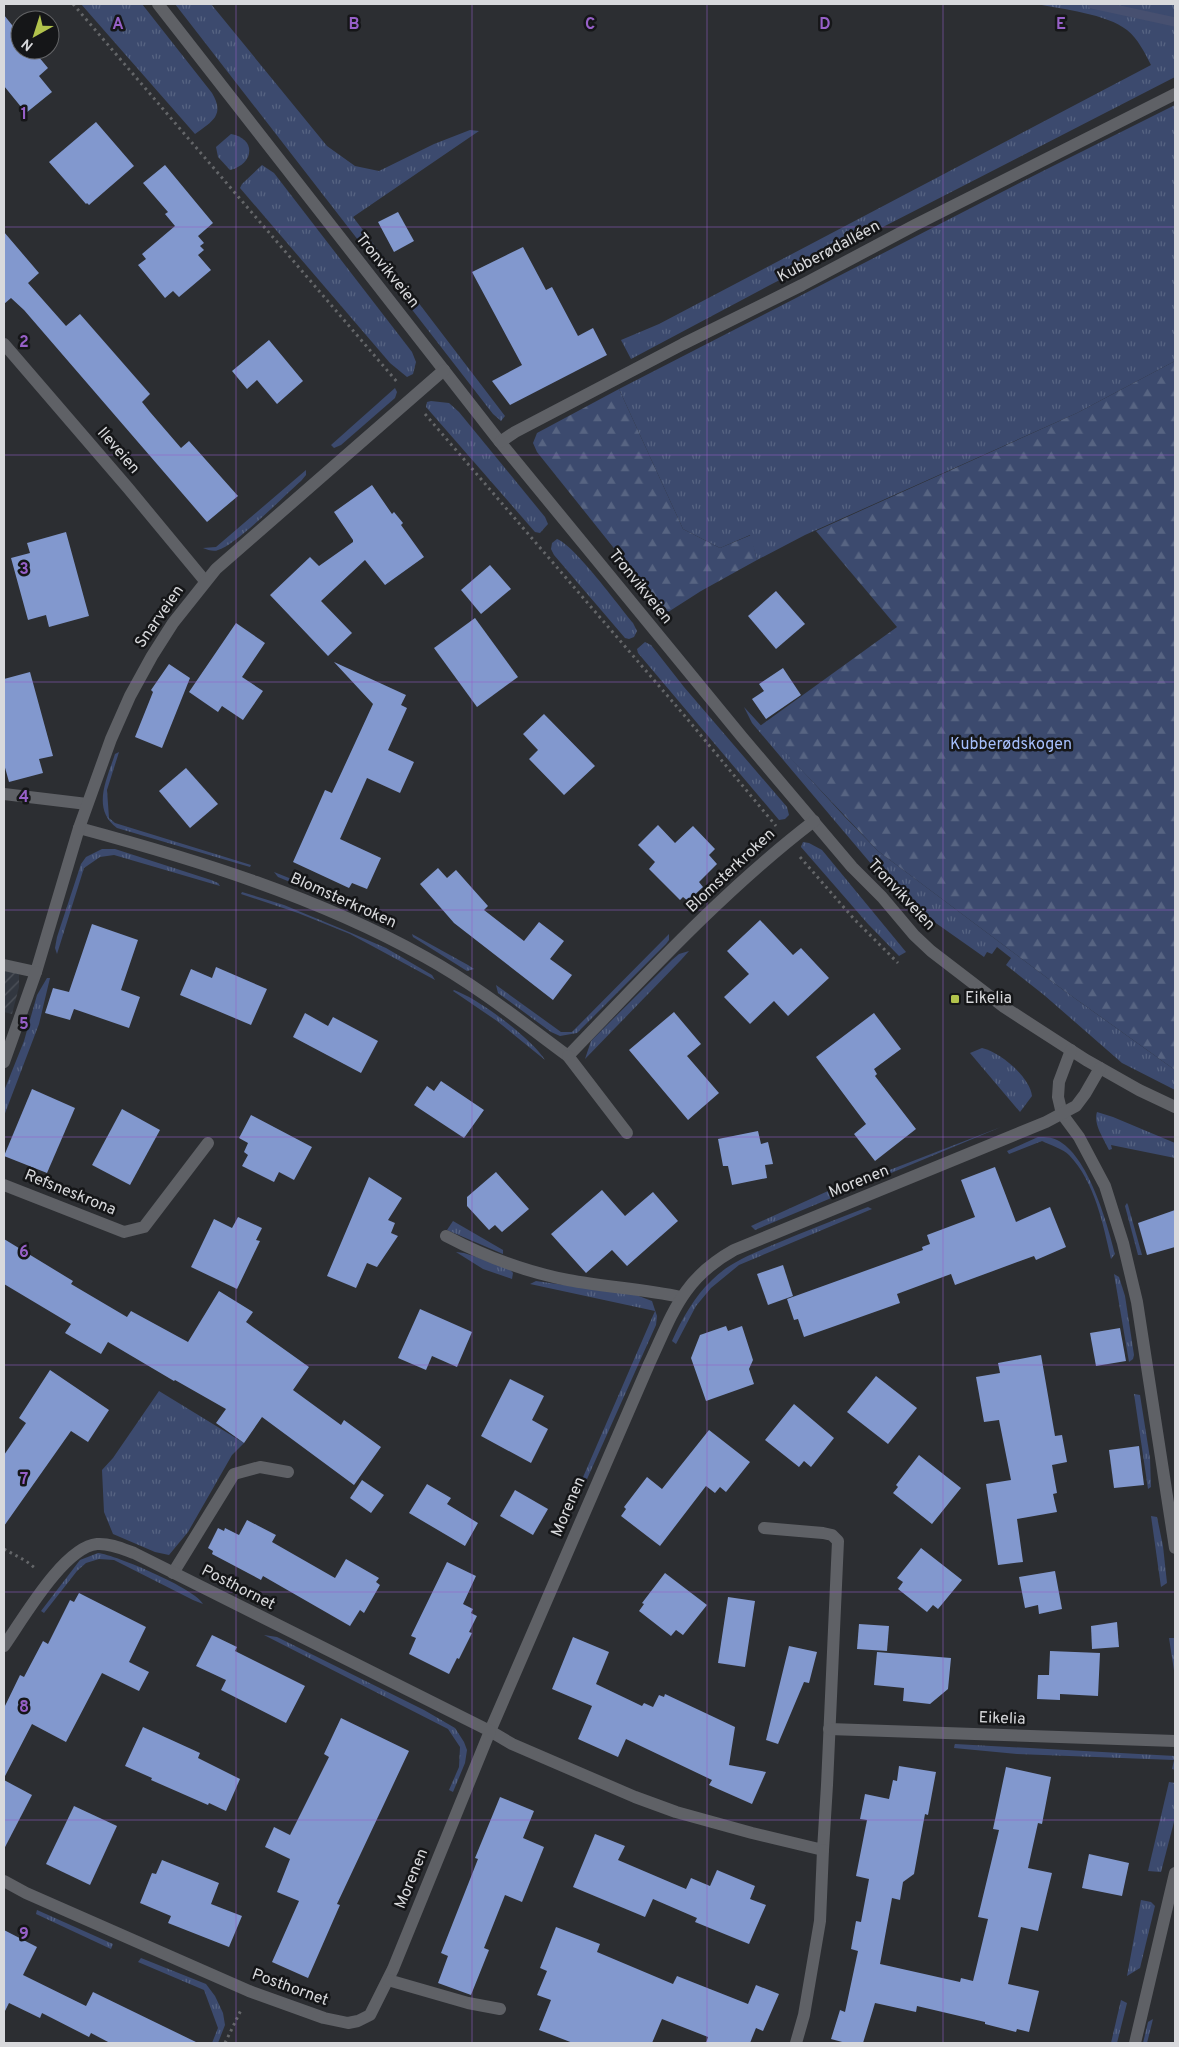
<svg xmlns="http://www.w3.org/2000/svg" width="1179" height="2047" viewBox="0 0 1179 2047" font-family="Overpass,sans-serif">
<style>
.industrial{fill:url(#industrial-furrows)}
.grass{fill:url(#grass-tufts)}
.forest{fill:url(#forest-firs)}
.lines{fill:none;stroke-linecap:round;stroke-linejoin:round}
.stream{stroke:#475070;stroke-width:9}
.building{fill:#8298ce}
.path{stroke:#646669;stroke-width:3;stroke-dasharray:2.5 4;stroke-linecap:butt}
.minor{stroke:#5f6166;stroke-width:12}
.grid{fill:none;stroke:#9760c8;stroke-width:1;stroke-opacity:0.55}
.poi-dot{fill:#b2c34c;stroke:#151618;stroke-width:2}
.labels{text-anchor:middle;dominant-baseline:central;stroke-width:5;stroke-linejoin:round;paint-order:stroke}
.street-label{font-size:16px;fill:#d8d9dc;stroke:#151618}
.park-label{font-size:16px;fill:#a6bffc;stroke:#151618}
.poi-label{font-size:16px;fill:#d8d9dc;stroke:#151618;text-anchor:start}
.grid-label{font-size:16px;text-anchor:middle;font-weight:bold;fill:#9760c8;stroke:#151618;stroke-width:5;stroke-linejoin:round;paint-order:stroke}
</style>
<defs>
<pattern id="industrial-furrows" width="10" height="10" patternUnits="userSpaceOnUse" patternTransform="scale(1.25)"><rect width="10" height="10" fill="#323740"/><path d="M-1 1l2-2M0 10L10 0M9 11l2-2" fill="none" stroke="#4f535b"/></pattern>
<pattern id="grass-tufts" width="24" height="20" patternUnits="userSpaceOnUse" patternTransform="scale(1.25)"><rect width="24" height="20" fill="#3c4a6e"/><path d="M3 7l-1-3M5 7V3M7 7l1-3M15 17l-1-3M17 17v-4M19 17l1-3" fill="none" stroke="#576482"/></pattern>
<pattern id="forest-firs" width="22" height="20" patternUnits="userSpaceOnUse" patternTransform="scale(1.25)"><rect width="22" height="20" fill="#3c4a6e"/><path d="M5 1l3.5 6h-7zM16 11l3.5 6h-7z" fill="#576482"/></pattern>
</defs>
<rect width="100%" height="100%" fill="#2c2e32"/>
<polygon class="industrial" points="4,969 19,971 19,987 12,1014 4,1012"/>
<g class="grass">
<path d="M81,4H142L212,93C225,115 213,121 195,134Z"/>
<polygon points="175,4 211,4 327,146 355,166 379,171 434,144 470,130 479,131 353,217 505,416 501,421 493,414"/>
<path d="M1037,4L1175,5V77L770,285L631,359L621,340L659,324L1151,65C1145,53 1138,39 1127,30C1107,14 1062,9 1037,4Z"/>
<polygon points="1175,105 1175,361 1077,413 805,535 757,560 750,535 720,548 683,529 619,389 1041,172"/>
<path d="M231,134C257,139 254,164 230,170L218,157L216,147Z"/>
<polygon points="262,165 274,173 412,352 416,362 413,374 407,377 390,363 240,188 242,184"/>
<polygon points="395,388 397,392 395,398 341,445 334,448 331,445"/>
<polygon points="431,401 449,403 459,412 545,517 548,524 540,533 535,532 426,407 427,402"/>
<path d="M306,470V475L301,481C285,495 236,545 218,550C214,552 208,550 203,548L216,547Z"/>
<path d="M557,539C574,545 619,606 633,623L637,631L634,637L629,639L625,638L554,555L551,549L552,543Z"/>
<polygon points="645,642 651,645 684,687 787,807 789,815 785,819 779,820 638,653 637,649"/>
<polygon points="744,707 844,816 878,851 1066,992 1175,1070 1175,1090 1122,1063 1044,995 1006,965 1011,958 997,947 992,954 987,952 984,957 923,914 878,872 752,723"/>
<path d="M119,752L107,790L109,818L115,823L251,865L250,867L117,828C91,809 107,779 115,754Z"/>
<polygon points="803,842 809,843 822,850 906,952 899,956 868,924 801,847"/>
<polygon points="102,849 115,849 211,880 218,883 220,886 114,855 100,857 84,868 57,954 55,948 57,937 81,864 86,857"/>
<polygon points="274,872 342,899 341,903 278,877"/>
<polygon points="242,892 284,905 349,932 386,948 432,975 435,980 350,934 298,913 241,894"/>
<polygon points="412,934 468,965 474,969 467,971 413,937"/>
<polygon points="669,934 669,940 666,944 577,1033 560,1036 551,1032 498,993 496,985 561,1032 572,1032"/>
<polygon points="689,951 681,960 585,1059 591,1041 672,960 679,954"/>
<polygon points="47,978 50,978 39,1024 4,1116 4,1091 24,1041 37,995"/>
<path d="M454,990C479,999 531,1038 545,1060L497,1021L453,991Z"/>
<path d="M982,1048C1000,1052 1030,1077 1032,1096L1020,1112L970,1053Z"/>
<path d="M1097,1112L1113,1117L1175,1143V1158L1111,1145L1112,1149L1109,1150C1104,1139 1093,1124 1097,1112Z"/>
<polygon points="1001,1127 755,1230 751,1226 828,1191 848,1186"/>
<path d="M1038,1137C1045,1137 1051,1137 1057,1140C1088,1155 1107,1222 1115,1254L1111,1259C1103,1224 1095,1182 1069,1155C1063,1149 1050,1145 1042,1141L1009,1154L1007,1151Z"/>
<polygon points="1127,1203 1128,1205 1142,1255 1138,1255 1125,1206"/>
<path d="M868,1207L872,1209L739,1265L711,1288L696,1306L676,1344L672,1341C682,1319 694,1297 712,1280C730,1262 752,1254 775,1244C805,1231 837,1219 868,1207Z"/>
<polygon points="453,1221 503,1250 503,1254 447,1230"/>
<polygon points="456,1252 464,1253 508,1267 513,1273 512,1279 483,1269"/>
<polygon points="1114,1274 1119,1277 1125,1296 1134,1355 1133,1359 1129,1362"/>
<polygon points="536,1281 636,1295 652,1301 657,1316 656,1325 583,1488 577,1491 655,1311 530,1284"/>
<polygon points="159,1391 244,1443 232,1455 188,1532 169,1555 155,1552 113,1534 104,1512 102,1470 113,1458"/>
<polygon points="1134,1394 1140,1395 1150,1458 1151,1487 1148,1489"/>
<polygon points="1151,1516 1157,1517 1163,1546 1167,1583 1161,1587"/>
<path d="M98,1553C116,1555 196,1589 203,1604L193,1600L114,1560L99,1559L86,1563L77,1571L44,1613L41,1611L80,1560Z"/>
<polygon points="264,1635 277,1637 424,1710 455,1728 464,1742 467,1750 465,1763 453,1792 449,1790 459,1767 460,1747 448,1729"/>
<polygon points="1169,1638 1175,1638 1175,1677"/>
<polygon points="955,1744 1175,1756 1175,1770 1172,1769 1174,1760 1017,1754 954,1748"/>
<polygon points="1169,1782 1175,1783 1175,1818 1161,1872 1148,1871"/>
<polygon points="1141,1900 1151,1902 1155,1906 1140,1968 1127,1976"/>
<polygon points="37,1910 113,1944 111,1949 36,1914"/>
<polygon points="141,1958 206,1984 215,1996 223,2013 225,2025 218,2043 212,2043 218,2028 204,1990 138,1962"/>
<polygon points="1121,2000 1127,2003 1117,2043 1111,2043"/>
<polygon points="1153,2019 1147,2043 1143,2043 1148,2022"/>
</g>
<g class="forest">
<polygon points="1175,361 1175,1070 1066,992 878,851 760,726 897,627 816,531 1077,413"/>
<polygon points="619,389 683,529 720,548 751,535 757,560 701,591 665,614 625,562 537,452 533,443 537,433"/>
</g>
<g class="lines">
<polyline class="stream" points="1092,4 1175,22"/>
</g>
<g class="building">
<polygon points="4,15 20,35 20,50 33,50 48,68 39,76 52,92 26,113 4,86"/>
<polygon points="96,122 134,166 89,205 87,203 86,204 49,162"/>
<polygon points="165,165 213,223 198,236 204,243 200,246 204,250 198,255 211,270 179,297 173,291 165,298 138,265 146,259 142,254 175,226 165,214 168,212 143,183"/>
<polygon points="398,212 414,241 394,252 378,222"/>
<polygon points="4,232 39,273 28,283 66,326 80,314 150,394 142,402 150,412 181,448 189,441 238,496 207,522 24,310 11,298 4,304"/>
<polygon points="523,247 546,290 552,287 578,336 593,328 607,355 510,405 492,381 522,365 472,272"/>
<polygon points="269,340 303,381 277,404 257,380 247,389 232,371"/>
<polygon points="372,485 392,514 394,512 403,523 401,525 424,557 385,585 365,560 321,601 352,633 328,656 270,595 310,557 319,566 353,542 353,540 334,512"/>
<polygon points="66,532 89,616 49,627 46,615 28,620 11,558 30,553 27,543"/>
<polygon points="490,565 511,589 481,614 461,590"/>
<polygon points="776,591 805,624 776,649 748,616"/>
<polygon points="475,618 518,677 477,707 434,648"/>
<polygon points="236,623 265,643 242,677 263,691 243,720 222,706 218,712 189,692"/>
<polygon points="334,662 406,695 401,705 407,708 388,750 414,762 400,793 367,778 340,839 381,858 367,889 352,883 349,888 293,862 325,790 332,793 373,704"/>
<polygon points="169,664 190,678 162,748 135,737 153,692 151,690"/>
<polygon points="783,668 801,695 766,719 752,699 764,691 759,684"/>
<polygon points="30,672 53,756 39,759 43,773 9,782 4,764 4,679"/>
<polygon points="544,714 595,766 564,795 529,759 538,750 523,734"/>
<polygon points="186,768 218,804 190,828 159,791"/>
<polygon points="658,825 675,843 693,826 715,849 709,855 717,864 699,882 703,887 688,901 683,897 680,900 649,869 655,862 638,845"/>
<polygon points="438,868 447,878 456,870 488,906 484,910 524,941 539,922 564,941 550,959 572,975 553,1000 454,923 420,884"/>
<polygon points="760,920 793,955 801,948 829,978 788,1016 774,1001 750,1024 724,997 749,974 727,951"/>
<polygon points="92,924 138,940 121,990 140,997 129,1028 74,1009 70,1020 45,1013 53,988 69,992"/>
<polygon points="216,967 267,989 251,1025 180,995 191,969 212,978"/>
<polygon points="674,1012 701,1044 687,1056 719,1093 688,1120 629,1050"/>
<polygon points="305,1013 328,1026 333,1017 378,1041 361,1073 293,1037"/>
<polygon points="874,1013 901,1049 874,1069 877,1074 875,1076 916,1129 875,1161 854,1134 866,1124 816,1057"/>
<polygon points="441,1081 484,1110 464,1138 414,1105 427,1086 434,1091"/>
<polygon points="32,1089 75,1108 47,1173 4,1156"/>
<polygon points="122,1109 160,1130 130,1185 92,1165"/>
<polygon points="251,1115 312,1147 294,1180 279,1172 274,1182 242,1166 248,1155 244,1152 248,1143 239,1138"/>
<polygon points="758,1131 761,1144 768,1142 773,1164 765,1165 767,1178 732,1185 728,1166 723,1166 718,1139"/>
<polygon points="995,1167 1016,1222 1050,1207 1066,1247 1036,1260 1034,1256 955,1285 951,1274 897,1294 900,1303 804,1337 798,1319 794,1320 787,1299 923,1250 922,1247 930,1244 927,1235 975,1217 961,1180"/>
<polygon points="496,1172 529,1209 502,1232 495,1225 489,1230 467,1206 467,1197"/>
<polygon points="369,1177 402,1198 388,1220 395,1223 391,1233 398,1236 377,1267 367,1263 356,1288 327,1276"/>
<polygon points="602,1190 625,1216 653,1192 678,1221 627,1266 612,1250 586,1273 551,1234"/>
<polygon points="1175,1210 1175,1247 1147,1255 1138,1223"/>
<polygon points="238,1217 262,1228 256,1240 260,1241 237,1289 191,1267 214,1219 232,1228"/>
<polygon points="4,1239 73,1281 71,1284 127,1317 131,1311 188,1342 219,1291 253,1312 246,1322 309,1367 293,1390 341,1425 344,1420 381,1447 354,1485 262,1417 244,1443 216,1423 226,1409 175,1380 174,1381 108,1342 101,1354 65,1333 71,1324 4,1284"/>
<polygon points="783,1265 793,1296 768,1305 757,1274"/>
<polygon points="420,1309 472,1332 457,1367 432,1356 426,1370 398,1358"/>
<polygon points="726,1326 728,1331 742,1326 753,1360 749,1369 754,1384 706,1401 691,1358 700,1335"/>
<polygon points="1120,1328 1126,1361 1096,1366 1090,1333"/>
<polygon points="1041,1355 1055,1436 1062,1435 1067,1462 1052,1465 1057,1493 1053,1494 1057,1512 1017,1519 1023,1562 998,1565 986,1484 1011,1480 999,1420 984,1422 976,1377 1000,1373 998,1363"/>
<polygon points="50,1370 109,1410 88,1442 71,1431 4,1526 4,1455 26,1423 19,1418"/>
<polygon points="876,1376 917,1408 888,1444 847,1412"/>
<polygon points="510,1379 544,1396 532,1420 548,1429 531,1463 481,1436"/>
<polygon points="794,1404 834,1438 811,1467 804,1461 799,1467 765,1440"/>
<polygon points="709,1430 750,1462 726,1492 720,1487 715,1493 706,1486 660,1546 621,1516 626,1509 624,1507 647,1477 662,1489"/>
<polygon points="1139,1446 1144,1485 1114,1488 1109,1450"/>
<polygon points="919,1455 961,1488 932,1524 893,1493 898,1487 896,1485"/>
<polygon points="362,1480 384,1495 371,1513 350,1498"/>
<polygon points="427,1484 451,1498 447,1504 478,1523 465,1546 409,1513"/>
<polygon points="515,1490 548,1509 533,1535 500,1516"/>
<polygon points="247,1520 276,1535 272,1542 335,1578 346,1559 379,1578 376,1582 380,1585 364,1613 360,1610 350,1626 263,1576 261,1580 212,1554 213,1551 208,1548 218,1528 224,1531 225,1528 239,1535"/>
<polygon points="921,1548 962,1580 938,1609 933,1605 927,1612 898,1589 903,1582 897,1578"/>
<polygon points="447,1562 476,1576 463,1604 473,1609 471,1613 477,1616 469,1632 472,1633 459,1659 457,1658 449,1674 409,1654 416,1638 411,1636"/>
<polygon points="1055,1571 1062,1609 1039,1614 1038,1605 1025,1608 1019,1577"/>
<polygon points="665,1573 707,1605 683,1635 676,1630 671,1636 639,1611 644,1604 642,1603"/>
<polygon points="79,1593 146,1627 129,1662 149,1672 139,1691 102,1673 66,1742 32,1724 4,1778 4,1708 20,1675 24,1677 43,1641 48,1644 70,1600 74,1602"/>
<polygon points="728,1597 755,1601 745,1667 718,1663"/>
<polygon points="1117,1622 1119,1647 1092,1649 1091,1626"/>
<polygon points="859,1624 889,1626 887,1651 857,1649"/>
<polygon points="212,1635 237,1647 235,1651 305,1686 286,1723 221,1690 226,1680 196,1666"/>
<polygon points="573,1637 609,1652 596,1684 642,1706 644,1703 653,1707 659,1695 664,1697 665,1694 735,1727 729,1765 766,1772 752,1804 709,1785 712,1780 626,1739 618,1757 578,1739 592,1706 552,1689"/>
<polygon points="789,1646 817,1652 809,1683 804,1682 778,1744 766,1740"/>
<polygon points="1050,1651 1100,1653 1098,1696 1060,1694 1060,1700 1037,1699 1038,1675 1049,1675"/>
<polygon points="877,1652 951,1658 948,1689 930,1704 903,1701 904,1688 874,1685"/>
<polygon points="341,1718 409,1751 337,1904 340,1905 308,1978 272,1962 299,1901 277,1892 290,1859 265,1847 274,1827 290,1835 329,1757 324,1754"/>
<polygon points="143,1727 200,1753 198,1758 240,1779 226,1811 209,1803 208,1805 151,1780 152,1778 125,1766"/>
<polygon points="899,1766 936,1772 928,1815 925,1814 914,1874 903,1882 900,1900 892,1898 880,1964 960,1982 961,1978 973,1981 988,1919 978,1917 999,1830 993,1829 1006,1767 1051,1777 1042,1824 1038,1823 1028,1868 1052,1873 1038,1931 1021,1927 1008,1984 1039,1991 1029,2032 1017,2029 1016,2032 985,2024 985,2022 917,2006 916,2012 875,2003 863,2043 846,2043 831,2039 840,2010 845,2012 858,1951 851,1949 856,1921 861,1922 869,1879 856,1876 867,1820 860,1819 865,1794 889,1799 893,1780 897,1781"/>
<polygon points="4,1780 32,1795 4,1849"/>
<polygon points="500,1797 534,1811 523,1838 544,1847 522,1902 505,1895 484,1948 489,1950 471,1995 438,1983 448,1956 441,1953 478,1859 475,1858"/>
<polygon points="74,1806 117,1826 90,1885 46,1864"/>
<polygon points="595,1834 625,1846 618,1860 686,1889 691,1878 710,1886 717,1870 755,1886 750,1899 766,1905 749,1944 695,1922 697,1918 653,1899 645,1917 573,1887"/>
<polygon points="1089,1854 1129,1863 1122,1896 1082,1888"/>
<polygon points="162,1860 219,1883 211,1904 242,1916 229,1947 168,1923 171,1916 140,1903 152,1873 156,1874"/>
<polygon points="556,1927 600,1944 597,1952 673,1984 677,1976 748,2004 756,1985 779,1994 763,2031 756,2028 750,2043 706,2043 708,2037 662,2019 652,2043 573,2043 539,2030 551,2000 537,1995 547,1971 540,1968"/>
<polygon points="4,1930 37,1947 23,1975 86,2006 93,1992 198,2043 110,2043 91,2033 89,2037 42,2013 40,2018 9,2003 4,2013"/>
</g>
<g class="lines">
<g class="path">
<polyline points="73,4 398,383"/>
<polyline points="425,414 684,715 776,826"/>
<polyline points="800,857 854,919 898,963"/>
<polyline points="4,1549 26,1561 35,1568"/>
<polyline points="225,2043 241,2010"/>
</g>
<g class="minor">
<polyline points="158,4 500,442 742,737 852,867 882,897 914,935 931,951 1004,1007 1086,1060 1139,1090 1175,1107"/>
<polyline points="4,344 128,488 205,581"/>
<polyline points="500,442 515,432 683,344 802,285 915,225 1175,94"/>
<polyline points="4,794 87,804"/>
<path d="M79,828C198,860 317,897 425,957C476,985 522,1022 568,1056C646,975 725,889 814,821"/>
<polyline points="4,965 36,972 79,828 111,739 130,696 152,656 173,623 216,569 444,370"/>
<polyline points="1071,1050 1059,1082 1058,1097 1062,1114 1079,1137 1105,1186 1123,1243 1137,1302 1175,1548"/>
<polyline points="568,1056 627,1133"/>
<polyline points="4,1062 36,972"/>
<polyline points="4,1185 124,1232 144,1227 208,1143"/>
<path d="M446,1236C484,1256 526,1272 568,1280C605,1287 643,1289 681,1297"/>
<path d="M764,1528L823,1533L832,1535L838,1541L827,1785L823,1850L752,1833L676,1812L635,1797L512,1744L490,1731L649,1364C673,1313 682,1279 734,1250L1046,1122L1076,1106L1085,1094L1100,1068"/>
<polyline points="173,1573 234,1474 260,1467 288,1472"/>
<path d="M4,1646C23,1619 64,1547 97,1544C110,1543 123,1549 134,1553L490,1731L393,1969L370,2015L358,2021L348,2023L324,2018L249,1991L26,1893L4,1881"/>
<polyline points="829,1729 1175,1741"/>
<polyline points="388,1980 468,2003 500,2009"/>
<polyline points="796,2043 804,2015 820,1921 823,1850"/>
<polyline points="1135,2043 1175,1873"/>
</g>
</g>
<path class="grid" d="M236,4V2043M472,4V2043M707,4V2043M943,4V2043M4,227H1175M4,455H1175M4,682H1175M4,910H1175M4,1137H1175M4,1365H1175M4,1592H1175M4,1820H1175"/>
<rect class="poi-dot" x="950" y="994" width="10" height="10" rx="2.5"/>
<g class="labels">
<g class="street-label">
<text transform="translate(829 252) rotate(-28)">Kubberødalléen</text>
<text transform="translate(387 271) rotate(51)">Tronvikveien</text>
<text transform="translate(118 451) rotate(49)">Ileveien</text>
<text transform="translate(640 587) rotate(51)">Tronvikveien</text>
<text transform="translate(160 617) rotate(-55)">Snarveien</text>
<text transform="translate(731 871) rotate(-43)">Blomsterkroken</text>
<text transform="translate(901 895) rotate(47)">Tronvikveien</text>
<text transform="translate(343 901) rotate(24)">Blomsterkroken</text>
<text transform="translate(859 1182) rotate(-22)">Morenen</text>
<text transform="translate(70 1193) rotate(22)">Refsneskrona</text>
<text transform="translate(569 1507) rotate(-67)">Morenen</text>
<text transform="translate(238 1588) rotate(27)">Posthornet</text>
<text transform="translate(1002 1719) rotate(2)">Eikelia</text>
<text transform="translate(412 1879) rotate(-68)">Morenen</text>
<text transform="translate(290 1988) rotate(20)">Posthornet</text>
</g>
<g class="park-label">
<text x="1011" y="745">Kubberødskogen</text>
</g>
<g class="poi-label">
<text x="965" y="999">Eikelia</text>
</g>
</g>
<g class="grid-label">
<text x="118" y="29">A</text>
<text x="354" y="29">B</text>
<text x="590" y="29">C</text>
<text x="825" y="29">D</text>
<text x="1061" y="29">E</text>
<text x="24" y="119">1</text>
<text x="24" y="347">2</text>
<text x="24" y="574">3</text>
<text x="24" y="802">4</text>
<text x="24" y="1029">5</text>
<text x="24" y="1257">6</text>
<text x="24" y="1484">7</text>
<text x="24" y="1712">8</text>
<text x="24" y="1939">9</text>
</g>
<rect width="1179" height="2047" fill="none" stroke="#d8d9dc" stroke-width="10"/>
<g transform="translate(35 35) rotate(219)"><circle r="24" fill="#151618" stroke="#636466"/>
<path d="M0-4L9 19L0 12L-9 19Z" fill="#b2c34c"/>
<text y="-8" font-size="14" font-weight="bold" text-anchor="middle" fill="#d8d9dc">N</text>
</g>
</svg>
